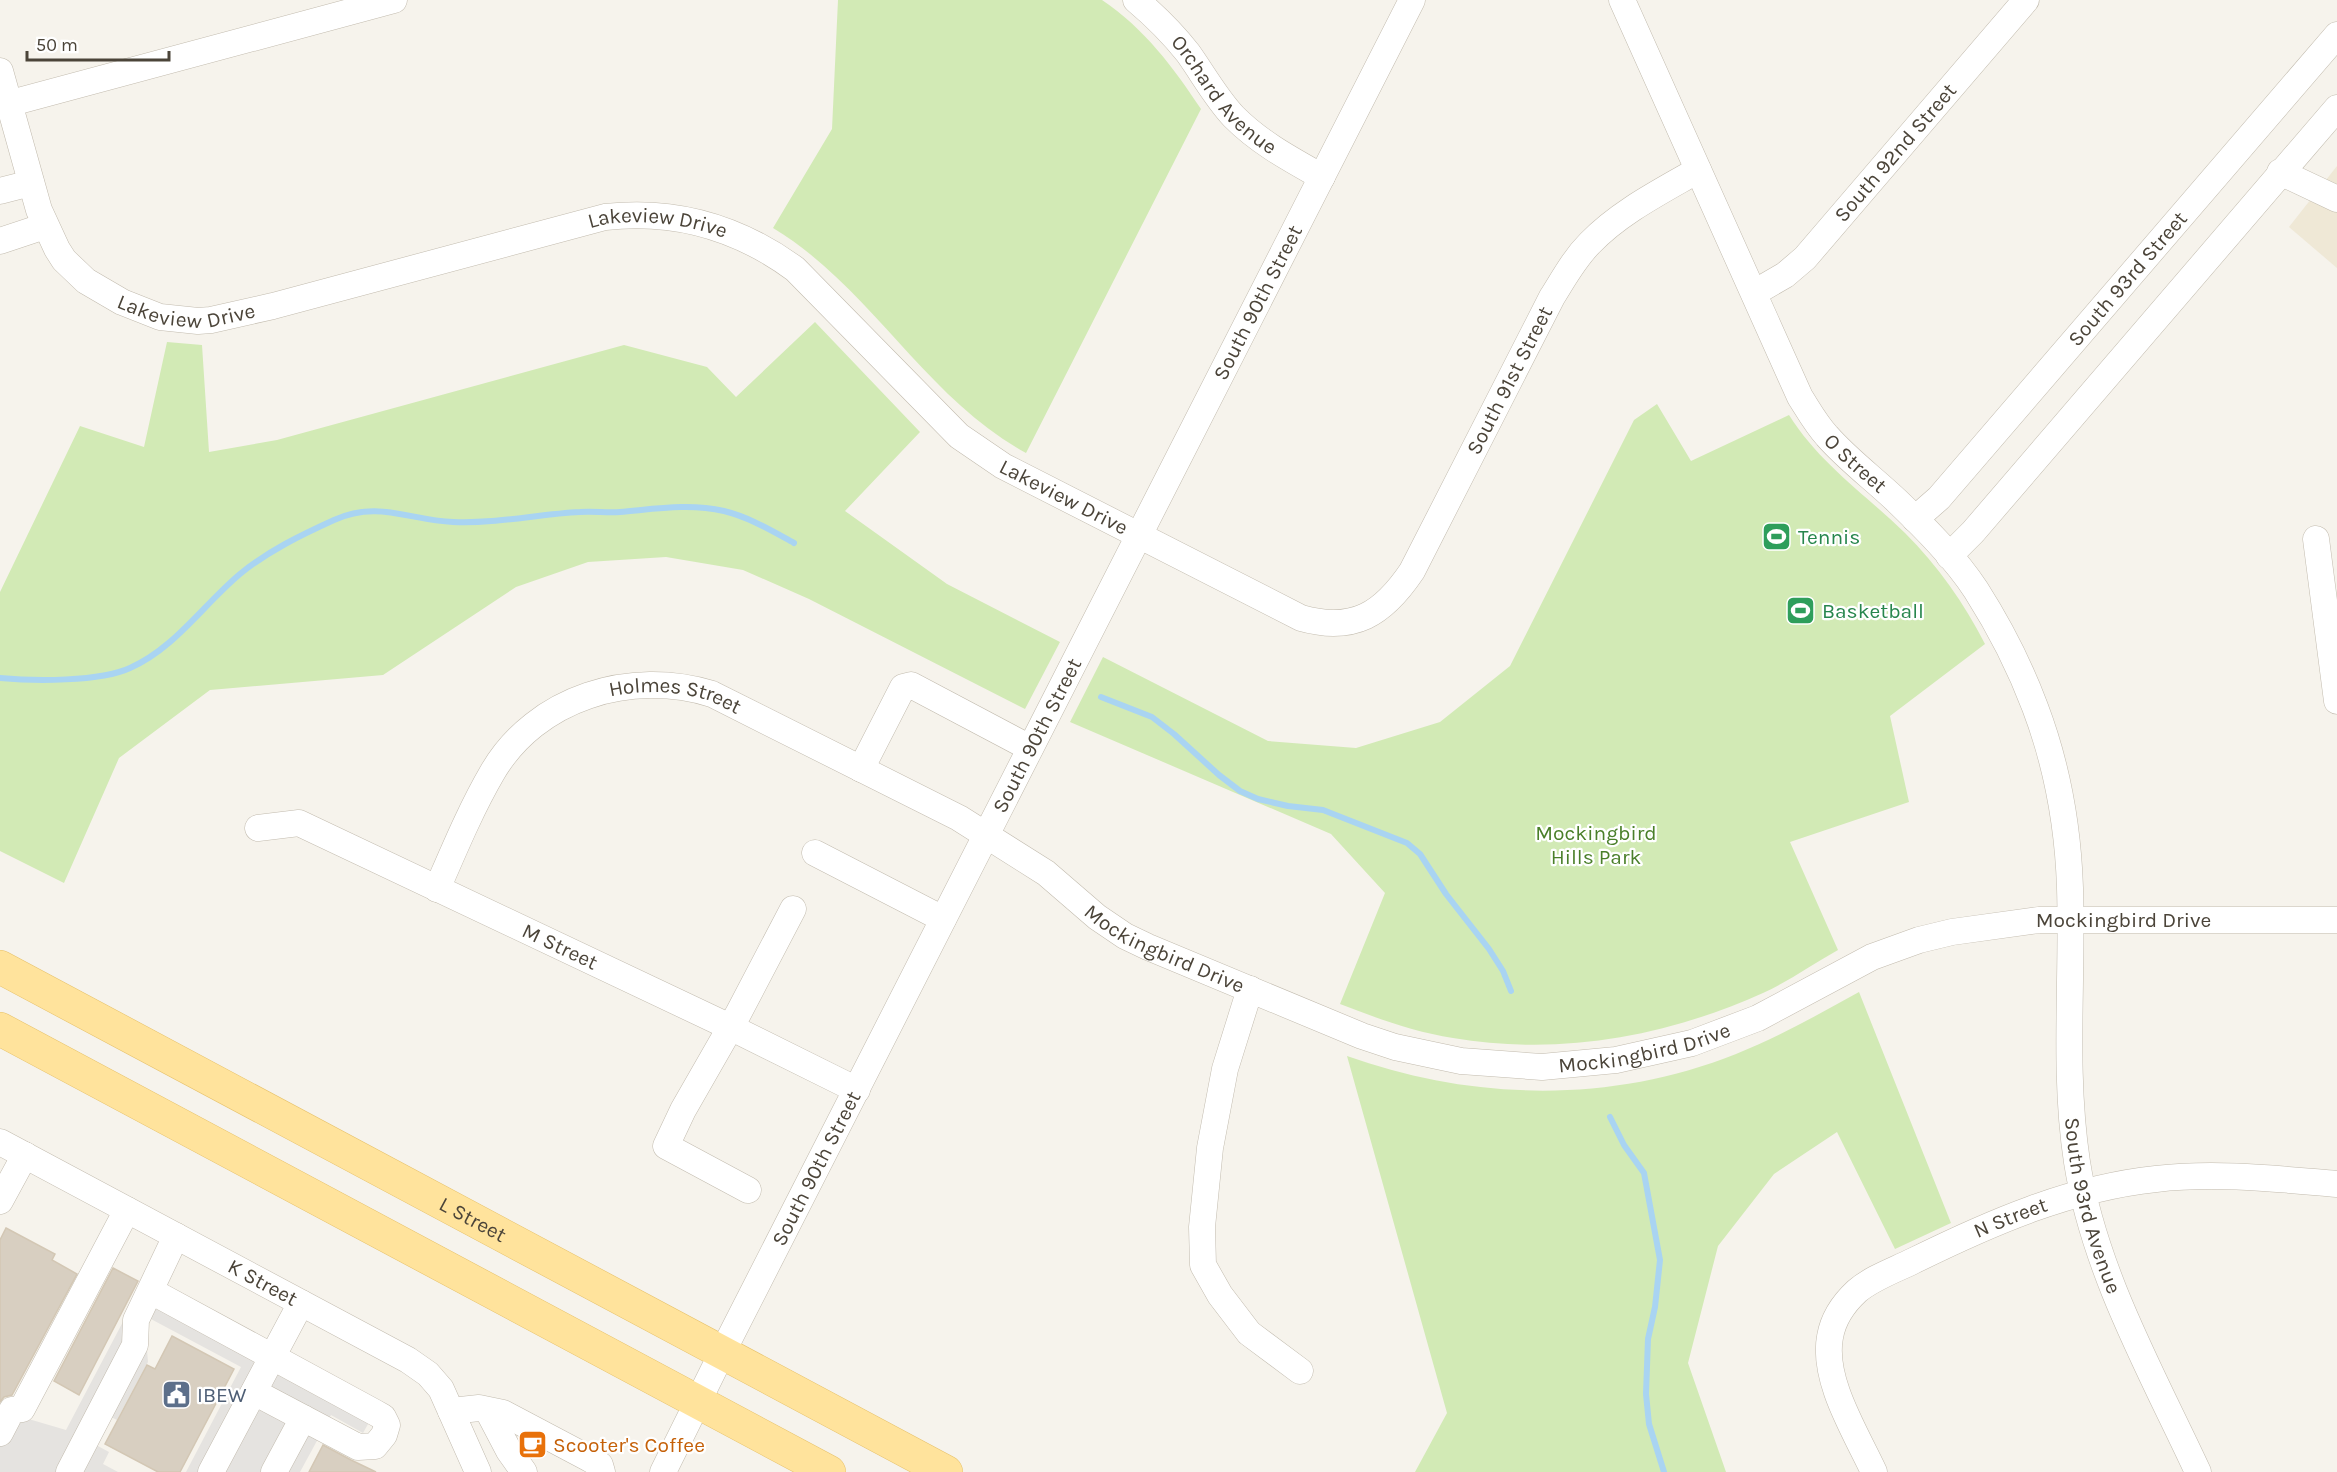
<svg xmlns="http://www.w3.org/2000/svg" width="2337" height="1472" viewBox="0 0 2337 1472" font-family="Karla,sans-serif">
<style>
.education{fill:#efe8d6}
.green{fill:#d2eab5}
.parking{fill:#e5e3e0}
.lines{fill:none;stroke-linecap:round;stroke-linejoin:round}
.stream{stroke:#a9d4f2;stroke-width:6}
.building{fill:#d8cfc1;stroke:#d3c7b4;stroke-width:1.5}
.minor-casing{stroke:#c2bbae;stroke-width:27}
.major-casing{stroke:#e6c16a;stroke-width:34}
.minor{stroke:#fff;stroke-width:26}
.major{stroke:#ffe39c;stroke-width:33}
.labels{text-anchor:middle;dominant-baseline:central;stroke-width:4.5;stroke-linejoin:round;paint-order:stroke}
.street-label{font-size:21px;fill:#4b4439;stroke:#fff}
.leisure-label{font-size:21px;fill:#27864d;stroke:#fff;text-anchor:start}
.park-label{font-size:21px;fill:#4a7f2a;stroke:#fff}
.service-label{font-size:21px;fill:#4e5e75;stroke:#fff;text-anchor:start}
.food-label{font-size:21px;fill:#c56008;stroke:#fff;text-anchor:start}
</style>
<rect width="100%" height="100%" fill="#f6f3ec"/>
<polygon class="education" points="2337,166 2337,268 2289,227"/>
<g class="green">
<path d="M838,0H1102C1145,29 1173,67 1201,109L1026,453C924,397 871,287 773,228L832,129Z"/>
<polygon points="815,322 920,432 845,511 947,584 1060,642 1025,709 809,599 743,570 666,557 588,562 516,587 383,675 210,690 119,758 64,883 0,851 0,592 80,426 144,447 167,342 202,345 209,452 277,440 624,345 707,367 736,397"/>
<path d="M1657,404L1691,461L1789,415C1819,463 1865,494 1905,533C1938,566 1964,603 1985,644L1890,716L1909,802L1790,842L1838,950C1813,964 1789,981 1763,993C1665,1037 1560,1056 1453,1038C1414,1032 1376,1018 1340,1004L1385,893L1331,834L1070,722L1103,657L1268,741L1356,748L1440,722L1510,666L1634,420Z"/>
<path d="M1859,992L1951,1223L1895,1249L1837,1132L1774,1174L1718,1246L1688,1363L1726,1472H1415L1447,1413L1347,1056C1473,1101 1611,1104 1736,1054C1779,1037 1819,1014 1859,992Z"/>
</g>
<polygon class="parking" points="146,1278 380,1403 363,1433 331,1415 300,1472 186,1472 241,1367 149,1318 145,1325 148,1362 117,1420 111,1417 96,1445 109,1452 103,1464 118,1472 0,1472 0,1445 15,1415 66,1430"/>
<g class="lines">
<g class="stream">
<path d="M0,678C33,681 100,682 130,668C175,648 203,605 240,574C268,551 301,535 334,520C377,500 409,520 453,522C496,524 538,514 580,512C593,511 607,513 620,512C655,509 689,503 724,511C749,517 772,531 794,543"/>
<polyline points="1101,697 1152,717 1174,734 1219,775 1240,791 1258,799 1288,806 1323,810 1407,843 1420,854 1446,894 1489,949 1503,971 1511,991"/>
<polyline points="1610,1117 1624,1145 1644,1173 1660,1260 1655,1307 1648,1339 1646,1394 1649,1424 1664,1472"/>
</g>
</g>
<g class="building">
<polygon points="6,1228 55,1254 52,1260 77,1274 12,1395 4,1397 0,1402 0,1240"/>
<polygon points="113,1268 138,1281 79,1395 54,1381"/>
<polygon points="172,1336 234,1369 180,1472 158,1472 105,1444 147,1365 155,1369"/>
<polygon points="323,1445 351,1460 376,1472 309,1472"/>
</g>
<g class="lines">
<defs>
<g id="minor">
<path id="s1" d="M1136,0C1155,16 1173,34 1188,53C1203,74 1216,98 1234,117C1260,143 1290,159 1322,177"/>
<path id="s2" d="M1622,0L1800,397C1809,411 1816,424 1827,436C1848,460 1874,479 1897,501C1925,528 1955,558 1976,590C1999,626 2020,667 2035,707C2057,765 2068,826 2070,888C2073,979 2063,1071 2077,1162C2094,1271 2152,1373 2198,1472"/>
<path id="s3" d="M0,71L39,210L57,249L64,260L86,281L122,302L160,317L198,321L211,320L273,306L605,217C675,209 739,228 795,269L959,436L1003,466L1301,618C1354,633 1383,614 1412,571L1552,297C1564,278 1574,259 1590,243C1620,212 1660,192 1698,170"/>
<polyline points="0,106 394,0"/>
<polyline points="2280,172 2337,199"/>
<polyline points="0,191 31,183"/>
<polyline points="0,241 45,226"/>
<path id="s4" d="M1754,293L1785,275L1805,258L2026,0"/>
<path id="s5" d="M1915,519L1939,498L2337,35"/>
<polyline points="2316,539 2337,701"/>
<polyline points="1949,556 1973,532 2337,108"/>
<polyline points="861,769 903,687 911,685 1030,748"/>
<path id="s6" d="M258,828L299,823L730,1027L857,1090"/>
<polyline points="815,853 943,919"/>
<path id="s7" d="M437,889C454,850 471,809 492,773C536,697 631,669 712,694L959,818L1046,873L1097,917L1125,936L1148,947L1362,1036L1395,1047L1461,1061L1542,1067L1616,1060L1692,1043L1758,1018L1872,957L1919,940L1952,932L2039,920H2337"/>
<polyline points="1250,989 1225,1069 1210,1148 1202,1227 1203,1265 1220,1295 1249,1333 1300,1371"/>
<path id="s8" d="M0,1142L408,1360L428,1374L441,1389L478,1472"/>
<polyline points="748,1190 666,1146 683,1110 738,1014 793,909"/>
<polyline points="0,1201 25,1155"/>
<polyline points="151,1291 374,1412 383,1417 387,1425 384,1435 375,1446 358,1447 254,1392"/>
<polyline points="451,1411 479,1408 503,1413 590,1459 600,1465 602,1472"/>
<polyline points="488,1411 509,1451 524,1472"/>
<polyline points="0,1433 12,1410 22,1409 127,1210"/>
<polyline points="69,1472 135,1345 136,1320 176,1236"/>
<polyline points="211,1472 301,1303"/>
<polyline points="274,1472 303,1418"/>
<path id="s9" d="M663,1472L722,1353L1412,0"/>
<path id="s10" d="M1874,1472C1856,1433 1822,1380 1830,1337C1833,1319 1844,1303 1857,1291C1872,1278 1895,1270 1913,1261C1990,1223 2070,1188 2156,1179C2216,1172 2278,1179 2337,1184"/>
</g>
<g id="major">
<path id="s11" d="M0,967L946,1472"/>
<polyline points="0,1029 829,1472"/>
</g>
</defs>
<use href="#minor" class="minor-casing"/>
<use href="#major" class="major-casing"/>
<use href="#minor" class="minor"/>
<use href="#major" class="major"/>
</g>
<defs>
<symbol id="stadium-square" viewBox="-11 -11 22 22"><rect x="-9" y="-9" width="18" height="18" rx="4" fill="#2e9e5b" stroke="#fff"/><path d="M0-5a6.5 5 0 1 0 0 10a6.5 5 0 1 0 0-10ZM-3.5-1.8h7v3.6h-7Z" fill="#fff"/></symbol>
<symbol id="civic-square" viewBox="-11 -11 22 22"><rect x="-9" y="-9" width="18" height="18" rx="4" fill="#5c6f8a" stroke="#fff"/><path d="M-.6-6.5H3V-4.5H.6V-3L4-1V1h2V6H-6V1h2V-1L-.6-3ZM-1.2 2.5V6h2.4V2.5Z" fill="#fff"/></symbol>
<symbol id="cafe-square" viewBox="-11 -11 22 22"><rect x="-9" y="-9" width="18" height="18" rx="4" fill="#e8710a" stroke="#fff"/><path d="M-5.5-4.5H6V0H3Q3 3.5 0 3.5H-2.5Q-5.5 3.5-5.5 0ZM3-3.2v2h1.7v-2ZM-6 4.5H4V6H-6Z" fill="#fff"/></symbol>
</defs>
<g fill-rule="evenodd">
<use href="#stadium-square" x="1760" y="520" width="33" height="33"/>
<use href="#stadium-square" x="1784" y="594" width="33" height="33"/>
<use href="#civic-square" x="160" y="1378" width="33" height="33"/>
<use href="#cafe-square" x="516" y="1428" width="33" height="33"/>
</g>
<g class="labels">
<g class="street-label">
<text stroke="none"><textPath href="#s1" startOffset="130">Orchard Avenue</textPath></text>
<text stroke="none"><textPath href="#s4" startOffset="201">South 92nd Street</textPath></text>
<text stroke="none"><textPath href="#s3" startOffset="825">Lakeview Drive</textPath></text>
<text stroke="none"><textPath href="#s5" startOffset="321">South 93rd Street</textPath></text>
<text stroke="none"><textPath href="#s3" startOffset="339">Lakeview Drive</textPath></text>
<text stroke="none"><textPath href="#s9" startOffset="1312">South 90th Street</textPath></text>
<text stroke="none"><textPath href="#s3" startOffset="1941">South 91st Street</textPath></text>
<text stroke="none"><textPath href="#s2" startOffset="522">O Street</textPath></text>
<text stroke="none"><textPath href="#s3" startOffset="1329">Lakeview Drive</textPath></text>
<text stroke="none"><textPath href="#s7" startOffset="344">Holmes Street</textPath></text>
<text stroke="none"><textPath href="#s9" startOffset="826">South 90th Street</textPath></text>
<text stroke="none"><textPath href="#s7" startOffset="1910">Mockingbird Drive</textPath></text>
<text stroke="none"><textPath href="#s7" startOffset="902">Mockingbird Drive</textPath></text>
<text stroke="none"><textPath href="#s6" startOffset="330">M Street</textPath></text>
<text stroke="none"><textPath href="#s7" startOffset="1406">Mockingbird Drive</textPath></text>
<text stroke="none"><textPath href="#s9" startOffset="340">South 90th Street</textPath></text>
<text stroke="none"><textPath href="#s2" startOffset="1334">South 93rd Avenue</textPath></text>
<text stroke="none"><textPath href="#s11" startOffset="536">L Street</textPath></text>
<text stroke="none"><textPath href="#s10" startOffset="369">N Street</textPath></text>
<text stroke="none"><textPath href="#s8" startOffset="298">K Street</textPath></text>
</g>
<g class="leisure-label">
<text x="1798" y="537">Tennis</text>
<text x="1822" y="611">Basketball</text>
</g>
<g class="park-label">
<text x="1596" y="833">Mockingbird<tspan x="1596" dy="24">Hills Park</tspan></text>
</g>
<g class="service-label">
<text x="197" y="1395">IBEW</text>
</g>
<g class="food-label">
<text x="553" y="1445">Scooter's Coffee</text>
</g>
</g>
<path d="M27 51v9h142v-9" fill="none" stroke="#4b4439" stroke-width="3"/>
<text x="36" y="51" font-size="18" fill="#4b4439" stroke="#ffffff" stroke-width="4.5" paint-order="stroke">50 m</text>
</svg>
